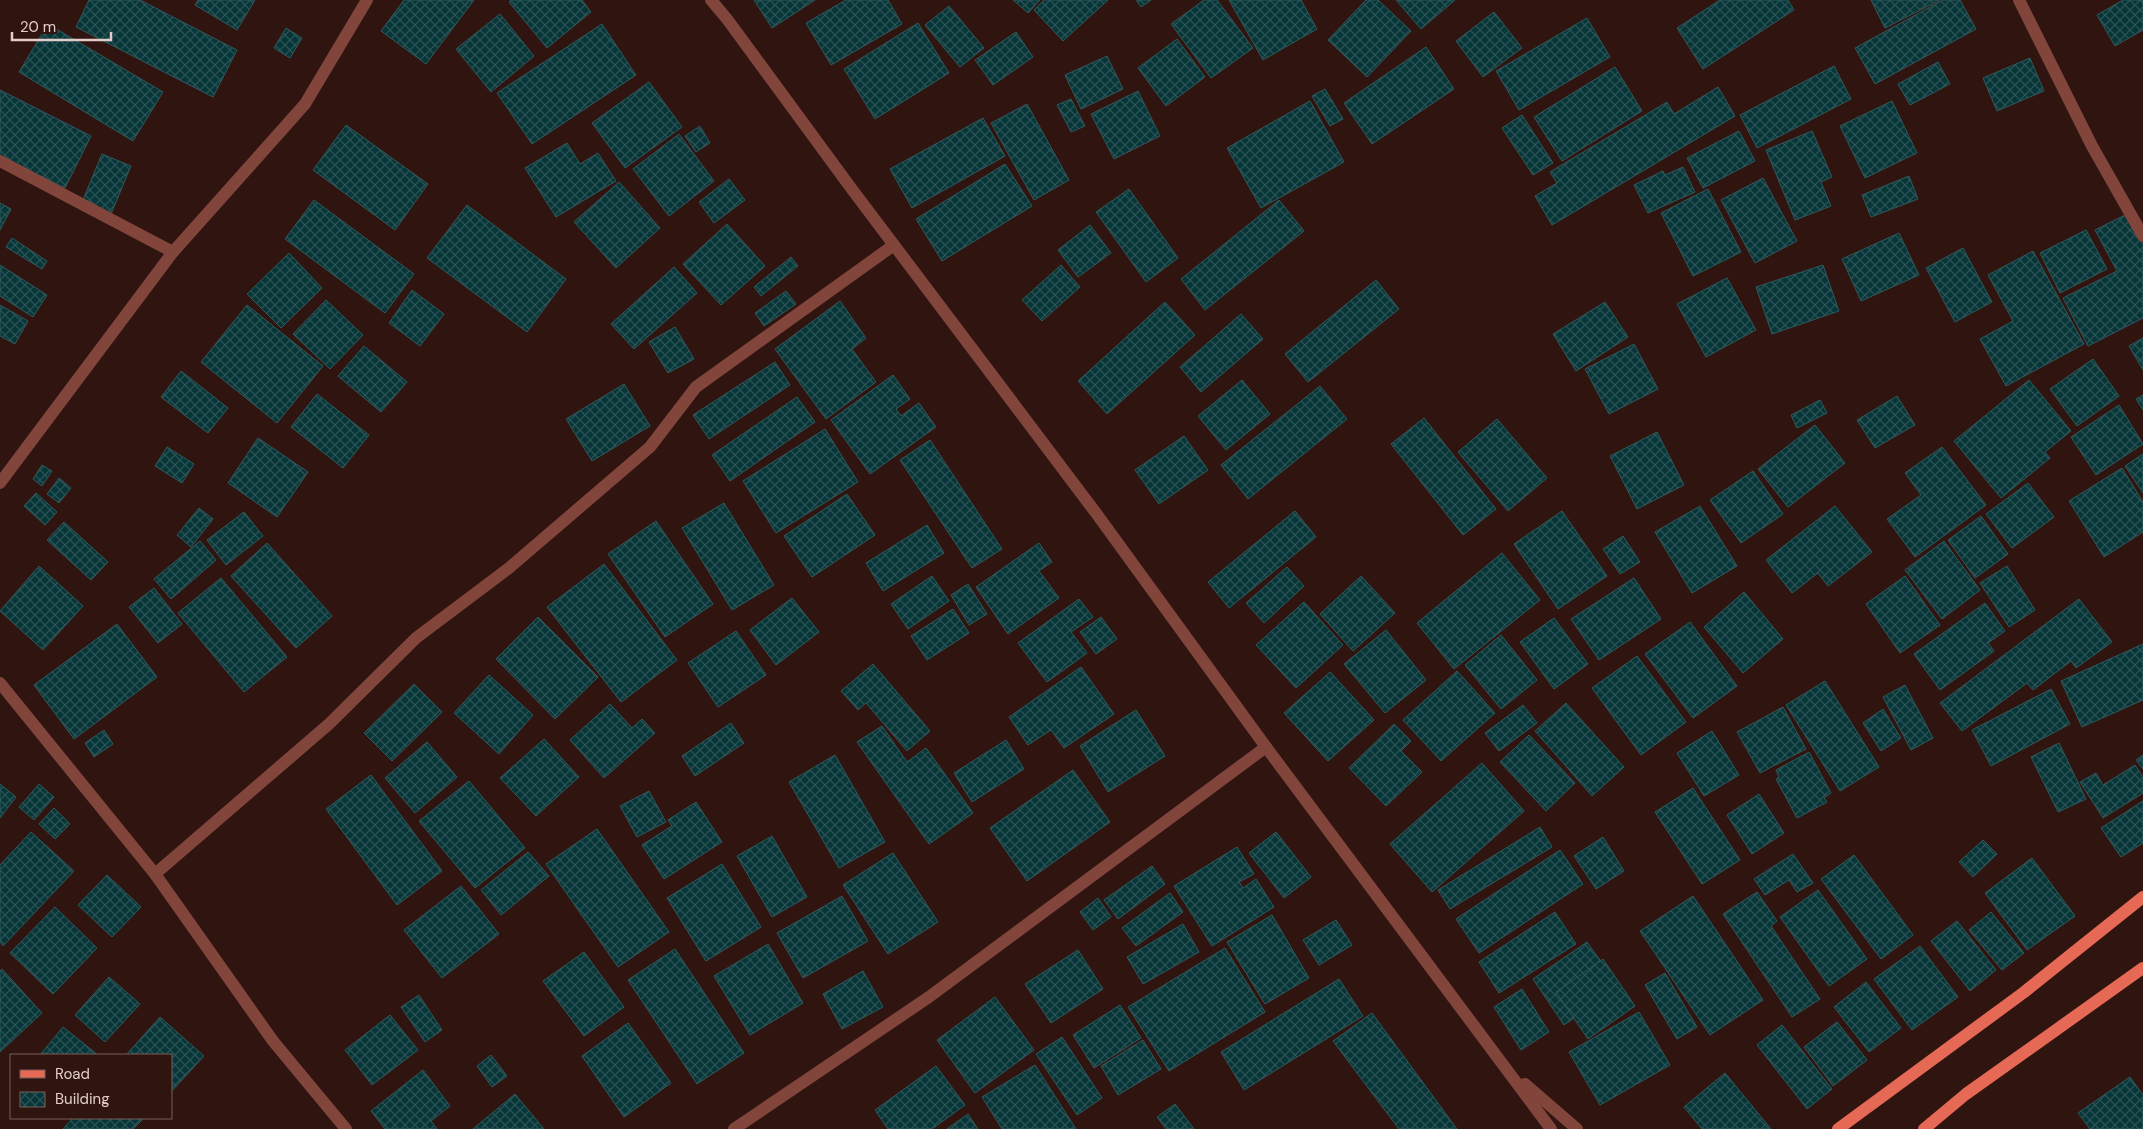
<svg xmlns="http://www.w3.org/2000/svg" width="2143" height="1129" viewBox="0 0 2143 1129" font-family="'DM Sans',sans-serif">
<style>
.building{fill:url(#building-cross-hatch);stroke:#2f595c}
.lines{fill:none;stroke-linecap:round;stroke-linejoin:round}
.minor{stroke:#81453b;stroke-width:12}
.tertiary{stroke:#81453b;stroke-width:12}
.primary{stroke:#e66956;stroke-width:12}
</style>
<defs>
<pattern id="building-cross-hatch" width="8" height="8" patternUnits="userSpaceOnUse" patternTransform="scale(1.25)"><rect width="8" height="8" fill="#073639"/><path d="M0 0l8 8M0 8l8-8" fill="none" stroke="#2b5254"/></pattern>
</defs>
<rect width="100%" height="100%" fill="#30140f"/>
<g class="building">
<polygon points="89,0 140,0 237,50 213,97 76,27"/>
<polygon points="198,0 255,0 237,30 195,5"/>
<polygon points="404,0 474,0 426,64 381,31"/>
<polygon points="511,0 582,0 591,12 547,48 509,2"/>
<polygon points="754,0 815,0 772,28"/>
<polygon points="846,0 888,0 902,24 831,65 806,23"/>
<polygon points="1013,0 1040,0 1028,13"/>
<polygon points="1044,0 1108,0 1063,41 1034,10"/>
<polygon points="1136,0 1151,0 1141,7"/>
<polygon points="1204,0 1217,0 1253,48 1211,78 1171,24"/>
<polygon points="1229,0 1301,0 1317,29 1263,60"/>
<polygon points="1366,0 1378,0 1411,31 1367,77 1328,40"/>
<polygon points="1396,0 1455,0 1421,29"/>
<polygon points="1720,0 1788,0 1794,10 1703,69 1677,28"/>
<polygon points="1871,0 1940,0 1885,28"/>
<polygon points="1943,0 1960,0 1976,29 1875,84 1855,48"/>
<polygon points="2123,0 2143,0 2143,30 2115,46 2097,15"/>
<polygon points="949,6 984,48 960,67 925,25"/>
<polygon points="1494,12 1522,48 1483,77 1456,41"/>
<polygon points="500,14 534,56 491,92 456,49"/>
<polygon points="1587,18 1610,57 1519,110 1496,71"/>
<polygon points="918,23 949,73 875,119 844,69"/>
<polygon points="48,24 163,92 133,141 19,72"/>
<polygon points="602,24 636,75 532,144 497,93"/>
<polygon points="286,28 302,38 290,58 274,48"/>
<polygon points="1016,32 1033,57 993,85 975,60"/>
<polygon points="1177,39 1205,77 1166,106 1138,68"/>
<polygon points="1426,47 1454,89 1372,144 1344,103"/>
<polygon points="1107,56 1123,89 1081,109 1065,75"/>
<polygon points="2030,58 2044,91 1997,111 1983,78"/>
<polygon points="1938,62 1950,84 1910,105 1898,84"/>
<polygon points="1834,66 1851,99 1757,148 1740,115"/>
<polygon points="1615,67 1642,111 1562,161 1534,117"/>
<polygon points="649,82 682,127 625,168 592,123"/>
<polygon points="1718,87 1735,116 1552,225 1535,196 1557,183 1550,172 1667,102 1674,114"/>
<polygon points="1325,89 1343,119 1330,126 1312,96"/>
<polygon points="0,90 91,136 65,188 0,156"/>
<polygon points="1138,91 1160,136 1114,159 1091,114"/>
<polygon points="1071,99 1085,126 1071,132 1057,105"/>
<polygon points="1310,101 1344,162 1261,208 1227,148"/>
<polygon points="1892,101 1917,153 1865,178 1840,126"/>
<polygon points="1027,104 1069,180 1034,200 991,123"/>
<polygon points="1522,115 1553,163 1533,175 1502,128"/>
<polygon points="983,118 1005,156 912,208 890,169"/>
<polygon points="346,125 428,184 395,230 313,170"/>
<polygon points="700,126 710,143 696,152 685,136"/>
<polygon points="1739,131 1755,161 1703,188 1687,158"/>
<polygon points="1812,131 1832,177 1821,182 1831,206 1795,220 1766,150"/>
<polygon points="679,134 714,181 669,216 633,169"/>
<polygon points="567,143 580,164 598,153 616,181 556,217 525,168"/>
<polygon points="102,154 131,166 111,214 82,202"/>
<polygon points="1005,164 1032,206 942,261 916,219"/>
<polygon points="1683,167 1695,192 1648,213 1634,185 1663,171 1665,175"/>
<polygon points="1909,176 1918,199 1871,217 1862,195"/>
<polygon points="1763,178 1797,241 1755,263 1721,200"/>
<polygon points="729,179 745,200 714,223 699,202"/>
<polygon points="619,182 660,228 616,268 574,222"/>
<polygon points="1129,189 1178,258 1146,282 1096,212"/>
<polygon points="1708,189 1741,252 1693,276 1661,213"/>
<polygon points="314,200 414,274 385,313 285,239"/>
<polygon points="1279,200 1304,231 1205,310 1181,279"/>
<polygon points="0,203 11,209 0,230"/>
<polygon points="467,205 566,279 527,332 427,258"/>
<polygon points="2127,214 2143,245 2143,318 2088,346 2063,298 2117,271 2095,230"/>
<polygon points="727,224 765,266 721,305 683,264"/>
<polygon points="1090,225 1111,253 1078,277 1058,250"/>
<polygon points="2086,230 2107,269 2060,293 2040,253"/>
<polygon points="1899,233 1919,275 1861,301 1842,259"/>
<polygon points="12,238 47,261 42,269 6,247"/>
<polygon points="1963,248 1992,302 1955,322 1926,268"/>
<polygon points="2033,251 2084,344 2006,386 1980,339 2013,321 1988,275"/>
<polygon points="289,253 322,288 281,328 247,294"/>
<polygon points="791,257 798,266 761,296 754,287"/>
<polygon points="0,265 47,295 33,317 0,296"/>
<polygon points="1061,265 1080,287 1042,321 1022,300"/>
<polygon points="1823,265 1839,311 1772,334 1756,287"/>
<polygon points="674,267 697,293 634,349 611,324"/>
<polygon points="1727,278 1756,330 1706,357 1677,304"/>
<polygon points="1376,280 1399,309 1308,382 1285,354"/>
<polygon points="412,290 444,314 420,346 389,323"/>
<polygon points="786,291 796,304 764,326 755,313"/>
<polygon points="326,300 363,335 330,369 293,334"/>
<polygon points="840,301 866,338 852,349 876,382 826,419 775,349"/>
<polygon points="1165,302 1195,335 1107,414 1078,381"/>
<polygon points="1605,302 1628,337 1576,371 1553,334"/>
<polygon points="0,305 28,321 15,344 0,336"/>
<polygon points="247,305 323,366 277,423 201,362"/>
<polygon points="1241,314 1263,339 1201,392 1180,367"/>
<polygon points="675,327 694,359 668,373 649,342"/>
<polygon points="2143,338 2143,370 2129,346"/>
<polygon points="1634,344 1658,389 1609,414 1585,369"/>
<polygon points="364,346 407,382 381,412 338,376"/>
<polygon points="2093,359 2119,396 2077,426 2050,389"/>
<polygon points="775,362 790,385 709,439 693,415"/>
<polygon points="181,371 228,408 208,433 161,397"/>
<polygon points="893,375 910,399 896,409 901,416 919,403 936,427 870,474 831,420"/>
<polygon points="1242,380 1270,414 1226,450 1198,416"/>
<polygon points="2029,380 2071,431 2045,452 2050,458 2001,498 1954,441"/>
<polygon points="624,384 650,426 592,461 566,419"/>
<polygon points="1320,386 1347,419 1248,499 1221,465"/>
<polygon points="317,394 369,435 343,468 291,427"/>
<polygon points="2143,395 2143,410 2136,399"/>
<polygon points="1897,396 1915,425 1875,448 1857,420"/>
<polygon points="797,397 815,422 730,481 712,455"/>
<polygon points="1820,400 1827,413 1797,428 1791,415"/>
<polygon points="2119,405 2143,444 2096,475 2071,437"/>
<polygon points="1424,418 1496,509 1463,535 1391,444"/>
<polygon points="1497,419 1547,478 1508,511 1458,452"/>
<polygon points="1815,425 1845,463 1788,507 1758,469"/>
<polygon points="825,429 858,482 776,533 743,481"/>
<polygon points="1657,432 1684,485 1637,509 1610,456"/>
<polygon points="1184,436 1208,470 1159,504 1135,470"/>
<polygon points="258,438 308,472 277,517 228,483"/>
<polygon points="930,440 1002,549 972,568 900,460"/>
<polygon points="167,447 194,464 182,483 155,466"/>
<polygon points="1942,447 1986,505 1915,557 1887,519 1921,495 1905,473"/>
<polygon points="2143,454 2143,493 2125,466"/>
<polygon points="42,465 52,471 42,486 33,479"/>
<polygon points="2122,468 2143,502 2143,532 2104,557 2069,501"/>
<polygon points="1753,471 1783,514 1741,543 1710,500"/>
<polygon points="59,478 71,488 59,503 47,494"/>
<polygon points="2028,483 2054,517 2012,548 1986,514"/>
<polygon points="36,493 57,512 45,525 24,506"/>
<polygon points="847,494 875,535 812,577 784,536"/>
<polygon points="724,503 774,585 732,610 682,528"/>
<polygon points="1700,506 1737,566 1692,593 1655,532"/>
<polygon points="1835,506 1872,552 1828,586 1818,573 1792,593 1766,560"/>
<polygon points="199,508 213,519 191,547 177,535"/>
<polygon points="1295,511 1316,537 1229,608 1208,582"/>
<polygon points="1562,511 1607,576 1558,609 1514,544"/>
<polygon points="244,512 263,536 226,565 207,540"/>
<polygon points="1981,516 2008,554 1975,578 1948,540"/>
<polygon points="656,521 713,604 665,637 608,554"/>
<polygon points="64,522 108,562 91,580 47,540"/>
<polygon points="927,525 944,553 883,591 866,563"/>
<polygon points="1623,536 1640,562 1620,574 1603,549"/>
<polygon points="200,541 216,560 171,599 154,579"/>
<polygon points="1944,541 1980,590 1942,619 1905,570"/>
<polygon points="267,543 332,616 296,648 231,576"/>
<polygon points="1039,543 1052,562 1039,571 1059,598 1008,634 976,587"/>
<polygon points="1502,553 1540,600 1454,669 1417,623"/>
<polygon points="604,564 677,660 621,702 547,607"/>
<polygon points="39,566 83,606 43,650 0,611"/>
<polygon points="2007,566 2035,610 2009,627 1980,583"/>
<polygon points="1287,567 1304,586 1264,623 1246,603"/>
<polygon points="932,576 949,601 908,629 891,604"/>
<polygon points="1361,576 1395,613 1353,651 1320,614"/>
<polygon points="1905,576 1940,625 1900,653 1866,604"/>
<polygon points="221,578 287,657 244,692 178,613"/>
<polygon points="1634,578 1661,619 1599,660 1571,619"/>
<polygon points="968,584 987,614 969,625 951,595"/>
<polygon points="154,588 182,624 158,643 129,607"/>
<polygon points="1744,592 1783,639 1743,673 1704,627"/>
<polygon points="792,598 819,632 776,665 750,630"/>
<polygon points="1079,599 1093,617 1071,632 1087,653 1047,682 1018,643"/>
<polygon points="2079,599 2112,642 2076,668 2071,661 2033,690 2027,683 1962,731 1940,703"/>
<polygon points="1304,602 1343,645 1296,688 1256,645"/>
<polygon points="1985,603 2005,631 1988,643 1994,651 1940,690 1914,654"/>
<polygon points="953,609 969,633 927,660 911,636"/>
<polygon points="538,617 598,677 555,719 496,659"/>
<polygon points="1101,617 1117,639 1096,654 1080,632"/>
<polygon points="1554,618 1588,664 1554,689 1520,642"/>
<polygon points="1690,622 1737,686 1693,718 1645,654"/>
<polygon points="117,624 157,677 74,739 34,685"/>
<polygon points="1386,630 1426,680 1385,713 1344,664"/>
<polygon points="736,631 766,675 718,707 688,663"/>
<polygon points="1501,635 1537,680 1501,709 1465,665"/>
<polygon points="2143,644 2143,700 2082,727 2061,681"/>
<polygon points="1637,656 1686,722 1641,755 1592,688"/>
<polygon points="873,664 930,731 907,751 866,703 858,710 841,691"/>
<polygon points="1081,667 1114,714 1064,748 1051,730 1028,745 1009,717"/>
<polygon points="1457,671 1495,713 1441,761 1403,720"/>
<polygon points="1330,672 1374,720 1328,761 1284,713"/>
<polygon points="489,675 533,715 499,754 454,713"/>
<polygon points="1825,681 1879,767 1840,791 1786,705"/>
<polygon points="414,684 442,712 392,761 364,733"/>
<polygon points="1905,685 1933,738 1911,750 1883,697"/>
<polygon points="2051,689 2070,724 1991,766 1972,730"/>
<polygon points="1566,703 1624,767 1592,796 1535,731"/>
<polygon points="610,704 632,728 642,719 655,733 604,778 570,740"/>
<polygon points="1523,705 1537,723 1499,751 1485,733"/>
<polygon points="1783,707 1806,749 1760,773 1737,732"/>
<polygon points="1883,709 1901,738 1881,751 1863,723"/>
<polygon points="1136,710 1165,756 1108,792 1080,746"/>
<polygon points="731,723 744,743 695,776 682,756"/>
<polygon points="1394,724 1411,741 1401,751 1422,772 1386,806 1349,768"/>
<polygon points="882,726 907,762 926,748 973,813 929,844 857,742"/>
<polygon points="104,730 113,744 94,757 85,743"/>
<polygon points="1712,731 1739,775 1704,796 1677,753"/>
<polygon points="1529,735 1575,783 1546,811 1500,762"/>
<polygon points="544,739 579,777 536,816 500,778"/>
<polygon points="1006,740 1024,769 972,802 954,773"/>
<polygon points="427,742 457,777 415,813 385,778"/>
<polygon points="2059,743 2086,799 2058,812 2031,757"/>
<polygon points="1809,752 1831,793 1824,798 1827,802 1797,818 1776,779 1779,777 1776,770"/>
<polygon points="835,755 885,842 839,868 789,782"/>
<polygon points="2143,755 2143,769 2136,760"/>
<polygon points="1482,763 1524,811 1432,892 1390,844"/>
<polygon points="2135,765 2143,777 2143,793 2103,818 2080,782 2096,773 2103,785"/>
<polygon points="1073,770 1110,822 1027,881 990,828"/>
<polygon points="371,775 442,871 397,905 326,809"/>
<polygon points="469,781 525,848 475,888 419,821"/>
<polygon points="0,784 16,797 0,818"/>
<polygon points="39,784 54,797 34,820 19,807"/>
<polygon points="1693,788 1740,860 1702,884 1655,812"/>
<polygon points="649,791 666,822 637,837 620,806"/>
<polygon points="1759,794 1784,833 1752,854 1727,815"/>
<polygon points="2143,801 2143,843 2121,857 2101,828"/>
<polygon points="696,802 722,842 664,879 642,845 672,826 668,820"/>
<polygon points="54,808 70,824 55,839 39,824"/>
<polygon points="1540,827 1552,847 1450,909 1438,890"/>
<polygon points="597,829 669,932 618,967 546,864"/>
<polygon points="31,832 74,871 3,946 0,942 0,865"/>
<polygon points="1276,832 1311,877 1284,898 1249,853"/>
<polygon points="772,836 807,897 772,917 737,856"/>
<polygon points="1603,837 1624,871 1596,889 1574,856"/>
<polygon points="1983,840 1997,854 1973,877 1959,862"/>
<polygon points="1237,847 1254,874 1239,882 1243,888 1256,879 1274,907 1212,946 1174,886"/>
<polygon points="1560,850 1583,884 1479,953 1456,919"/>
<polygon points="528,852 549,876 501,915 481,890"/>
<polygon points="893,853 938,922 888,954 843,885"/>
<polygon points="1793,854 1813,883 1797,892 1789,880 1765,895 1754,879"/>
<polygon points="1854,855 1913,935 1881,959 1821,879"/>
<polygon points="2032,858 2075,916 2027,950 1985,893"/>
<polygon points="722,864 761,927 706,961 667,898"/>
<polygon points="1152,866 1165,884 1118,919 1104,900"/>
<polygon points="107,875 141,907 112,937 78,905"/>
<polygon points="461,886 499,934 442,978 404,930"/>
<polygon points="1818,890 1867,959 1829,986 1780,917"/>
<polygon points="1757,892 1777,921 1771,926 1820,999 1792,1017 1723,914"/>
<polygon points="1170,893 1183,912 1136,946 1122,928"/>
<polygon points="842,896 868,941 803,978 777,933"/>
<polygon points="1693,896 1763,1000 1710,1035 1640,931"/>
<polygon points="1098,898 1111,917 1093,930 1080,912"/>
<polygon points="55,907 97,948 53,994 10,953"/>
<polygon points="1555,912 1576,944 1499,993 1479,962"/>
<polygon points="1991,912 2024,953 2002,970 1969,930"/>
<polygon points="1272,915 1309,978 1265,1004 1227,942"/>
<polygon points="1336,920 1352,945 1319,965 1303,940"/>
<polygon points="1957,921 1996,970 1970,991 1931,941"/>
<polygon points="1183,924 1199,952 1143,984 1127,957"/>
<polygon points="1587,942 1619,987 1564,1025 1533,979"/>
<polygon points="768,944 803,1003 750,1035 714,976"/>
<polygon points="1920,946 1958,997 1912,1030 1874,979"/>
<polygon points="1225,948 1265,1012 1169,1071 1128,1007"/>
<polygon points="675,949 744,1053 697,1084 628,980"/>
<polygon points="1078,950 1103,989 1051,1023 1025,984"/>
<polygon points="584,952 624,1007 584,1036 543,981"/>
<polygon points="1603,959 1635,1006 1588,1039 1556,992"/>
<polygon points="2,969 42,1013 0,1052 0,971"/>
<polygon points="863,971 883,1007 842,1029 823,994"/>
<polygon points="1665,973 1697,1027 1677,1039 1645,985"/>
<polygon points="109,977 140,1004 105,1042 75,1015"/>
<polygon points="1339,979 1363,1016 1244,1090 1221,1052"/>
<polygon points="1866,982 1901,1028 1869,1052 1834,1007"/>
<polygon points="1522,989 1549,1032 1521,1050 1494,1007"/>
<polygon points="419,995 442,1030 425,1042 401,1007"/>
<polygon points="995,997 1034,1050 975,1093 937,1040"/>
<polygon points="1120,1005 1141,1038 1094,1068 1073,1035"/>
<polygon points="1639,1012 1670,1065 1600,1105 1569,1052"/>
<polygon points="1372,1013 1457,1129 1399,1129 1333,1041"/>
<polygon points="390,1015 418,1050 372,1085 345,1050"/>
<polygon points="160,1017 204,1056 171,1092 171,1055 126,1055"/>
<polygon points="1837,1022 1867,1060 1833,1086 1804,1047"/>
<polygon points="628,1023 671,1083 624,1117 582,1056"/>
<polygon points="1782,1025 1832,1089 1807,1109 1757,1045"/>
<polygon points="63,1027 98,1055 40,1055"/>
<polygon points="1062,1037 1102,1098 1077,1115 1036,1054"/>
<polygon points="1143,1040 1161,1069 1118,1095 1101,1066"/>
<polygon points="491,1055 507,1076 492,1087 477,1066"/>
<polygon points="1035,1065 1076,1129 1002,1129 982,1097"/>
<polygon points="936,1066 965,1105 932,1129 888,1129 875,1110"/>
<polygon points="423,1070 450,1106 431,1121 437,1129 385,1129 371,1111"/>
<polygon points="1725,1073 1771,1129 1702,1129 1684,1107"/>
<polygon points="2130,1077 2143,1095 2143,1129 2090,1129 2078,1113"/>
<polygon points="515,1094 544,1129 473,1129"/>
<polygon points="1175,1104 1194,1129 1166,1129 1157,1117"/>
<polygon points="968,1114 978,1129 947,1129"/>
<polygon points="73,1118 144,1118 133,1129 63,1129"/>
</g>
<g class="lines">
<g class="minor">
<polyline points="2019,0 2092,146 2143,236"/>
<polyline points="0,161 173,252"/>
<polyline points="0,483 173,252 305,104 367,0"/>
<polyline points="0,683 155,874 273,1041 346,1129"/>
<polyline points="155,874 329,724 416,638 509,568 650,447 696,387 894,245"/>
<polyline points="734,1129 929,997 1266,747"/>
</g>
<g class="tertiary">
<polyline points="711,0 727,19 851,188 1096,513 1266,747 1551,1129"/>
<polyline points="1525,1084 1577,1129"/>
</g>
<g class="primary">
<polyline points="1838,1129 2023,993 2143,897"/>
<polyline points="1924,1129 1966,1094 2143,968"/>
</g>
</g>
<rect x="10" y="1054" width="162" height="65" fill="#30140f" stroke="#775e59"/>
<rect x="20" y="1070" width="25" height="8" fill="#e66956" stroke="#775e59"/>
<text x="55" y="1079" font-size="15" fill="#e2cdc9">Road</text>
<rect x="20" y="1092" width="25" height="15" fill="url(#building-cross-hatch)" stroke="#775e59"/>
<text x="55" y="1104" font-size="15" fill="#e2cdc9">Building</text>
<path d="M12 32v8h99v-8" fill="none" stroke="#e2cdc9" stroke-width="2.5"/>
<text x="20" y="32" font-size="15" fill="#e2cdc9" stroke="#30140f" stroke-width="4" paint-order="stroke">20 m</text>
</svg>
